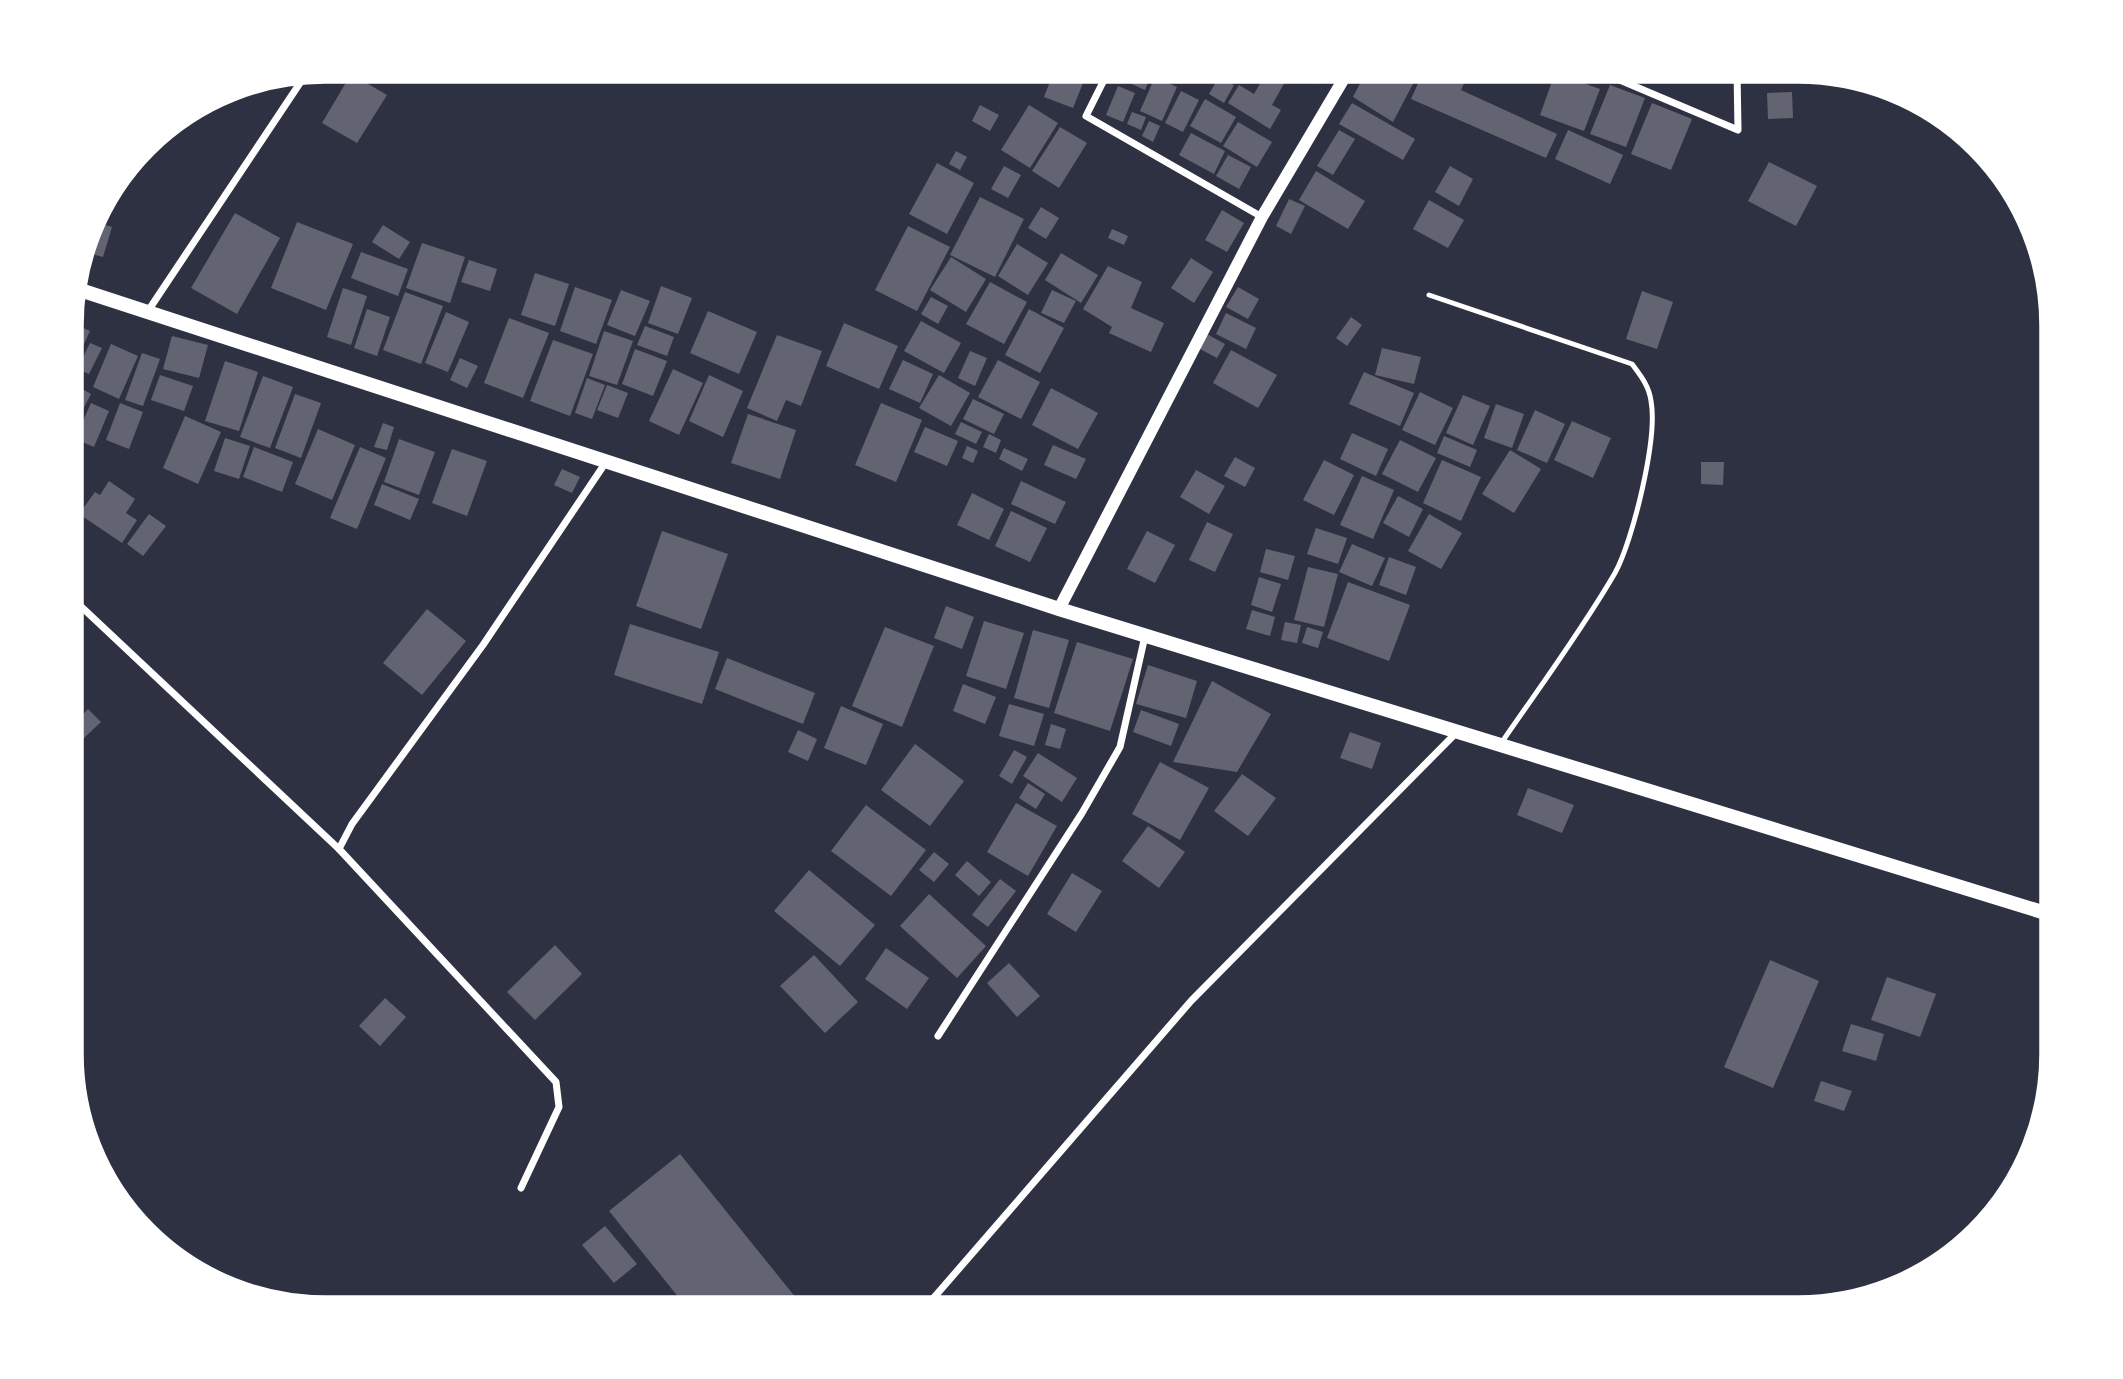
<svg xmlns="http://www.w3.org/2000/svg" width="2123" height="1379" viewBox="0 0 2123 1379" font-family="'Libre Baskerville',serif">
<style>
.building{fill:#626471}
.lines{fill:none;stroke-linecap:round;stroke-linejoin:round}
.service{stroke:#fff;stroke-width:5}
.minor{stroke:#fff;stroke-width:7}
.tertiary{stroke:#fff;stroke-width:12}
.secondary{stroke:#fff;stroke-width:14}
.rim{fill:none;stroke:#fff;stroke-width:3.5}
</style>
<rect width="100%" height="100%" fill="#2d3142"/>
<g class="building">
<polygon points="374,70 400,70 393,81"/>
<polygon points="1130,70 1153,70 1145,90 1125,81"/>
<polygon points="1268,70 1287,78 1272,105 1281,110 1270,129 1228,103 1239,85 1254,94"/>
<polygon points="1291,70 1326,70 1318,84"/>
<polygon points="1367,70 1399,70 1415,80 1393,122 1353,97"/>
<polygon points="1424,70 1470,70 1461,90 1557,134 1546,158 1411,99"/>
<polygon points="1054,71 1083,83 1073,108 1044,97"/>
<polygon points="1555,73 1600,89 1584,131 1540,115"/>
<polygon points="351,74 387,95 357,143 322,123"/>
<polygon points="1155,77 1177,87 1162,121 1140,111"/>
<polygon points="1219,77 1234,85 1224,103 1209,94"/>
<polygon points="1610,85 1645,98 1626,147 1590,134"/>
<polygon points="1118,86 1135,93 1123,122 1106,115"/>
<polygon points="1181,91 1199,100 1183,132 1165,123"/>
<polygon points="1792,92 1793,118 1768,119 1767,93"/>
<polygon points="1205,99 1236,117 1221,143 1190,126"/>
<polygon points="1352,103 1415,139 1403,160 1339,124"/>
<polygon points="1652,103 1692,119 1671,170 1631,154"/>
<polygon points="980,105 999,115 990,131 972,121"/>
<polygon points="1029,105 1058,123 1030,168 1001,150"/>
<polygon points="1132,112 1146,117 1141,130 1127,124"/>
<polygon points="1149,121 1160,126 1153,142 1142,136"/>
<polygon points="1238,122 1272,142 1257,167 1223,146"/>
<polygon points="1060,127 1087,143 1059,188 1032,171"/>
<polygon points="1339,130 1355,139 1333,175 1317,166"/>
<polygon points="1568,130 1623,155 1610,184 1555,159"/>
<polygon points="1191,133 1225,151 1214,174 1179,155"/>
<polygon points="956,151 967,157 960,170 949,164"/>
<polygon points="1228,155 1251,167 1239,189 1216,176"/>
<polygon points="1769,162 1817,186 1796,226 1748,201"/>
<polygon points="937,163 974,183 947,234 909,214"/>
<polygon points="1004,166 1021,175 1008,198 991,189"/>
<polygon points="1450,166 1473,179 1459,206 1435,192"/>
<polygon points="1316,171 1365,201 1348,229 1299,200"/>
<polygon points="980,197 1024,219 995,277 950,255"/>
<polygon points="1289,199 1305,206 1291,234 1276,226"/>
<polygon points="1429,200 1464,220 1448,248 1413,229"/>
<polygon points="1041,207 1059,218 1046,239 1028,228"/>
<polygon points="1222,210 1244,223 1227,252 1205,240"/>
<polygon points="235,213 280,238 237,314 191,288"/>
<polygon points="94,221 112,227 103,257 84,252"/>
<polygon points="297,222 353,244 326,310 271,288"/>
<polygon points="383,225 410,242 399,259 372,242"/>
<polygon points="908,226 950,247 917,311 875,290"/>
<polygon points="1112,229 1128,236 1124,245 1108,238"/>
<polygon points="422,243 465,257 450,303 406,288"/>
<polygon points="1017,244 1048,263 1028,295 998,276"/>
<polygon points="361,252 408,269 398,296 351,278"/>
<polygon points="1061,253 1098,275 1081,303 1045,280"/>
<polygon points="951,257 986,279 966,312 930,290"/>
<polygon points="1191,258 1213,272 1194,303 1171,288"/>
<polygon points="469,260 497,269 490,291 461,282"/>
<polygon points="1108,266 1142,282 1131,308 1164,323 1151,352 1109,333 1112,327 1083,309"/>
<polygon points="535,273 569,284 555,326 521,315"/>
<polygon points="990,282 1027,302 1004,344 966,324"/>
<polygon points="661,286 692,298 678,334 648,323"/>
<polygon points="575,287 612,300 596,344 560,331"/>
<polygon points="1238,287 1259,299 1248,319 1226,307"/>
<polygon points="343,288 367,296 351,345 327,337"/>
<polygon points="621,290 650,301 635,336 607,325"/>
<polygon points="1052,290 1076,301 1064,323 1041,313"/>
<polygon points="1642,291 1673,302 1657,349 1626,339"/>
<polygon points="405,292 443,306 421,364 383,350"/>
<polygon points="931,297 948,306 938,324 921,314"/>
<polygon points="367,309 390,317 377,356 354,348"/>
<polygon points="1029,309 1064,328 1040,373 1005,355"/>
<polygon points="708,311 757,332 739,374 690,353"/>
<polygon points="446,312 469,322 448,372 425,363"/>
<polygon points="1226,313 1256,328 1246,349 1216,334"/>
<polygon points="1351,317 1362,325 1347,346 1336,338"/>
<polygon points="509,318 549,333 523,398 484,383"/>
<polygon points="921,321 961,343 944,373 904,351"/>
<polygon points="72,323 90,331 80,353 72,349"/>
<polygon points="844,323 898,346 879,389 826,366"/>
<polygon points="645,326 674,337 667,356 637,345"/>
<polygon points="604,331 633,341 617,385 589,376"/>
<polygon points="1205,333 1225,344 1217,358 1198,348"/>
<polygon points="777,335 822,351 801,406 786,400 777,421 747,408"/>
<polygon points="172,336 208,345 199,378 163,369"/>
<polygon points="553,340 593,354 570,416 530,401"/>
<polygon points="90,343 102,348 89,374 77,369"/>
<polygon points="111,344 138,356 119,399 93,387"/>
<polygon points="1382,348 1421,357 1414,384 1375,375"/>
<polygon points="635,349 667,361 653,396 622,384"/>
<polygon points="1231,350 1277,375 1258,408 1213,383"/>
<polygon points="970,351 987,358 975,386 958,378"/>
<polygon points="142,353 160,359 143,406 125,400"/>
<polygon points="460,358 478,366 467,388 450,380"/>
<polygon points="903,360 933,374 920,403 889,389"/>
<polygon points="998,360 1040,382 1021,419 978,397"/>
<polygon points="225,361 258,372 239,431 205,421"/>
<polygon points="673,369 703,383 679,435 649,421"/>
<polygon points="1364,372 1414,393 1400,426 1349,404"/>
<polygon points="160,375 193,386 184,411 151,400"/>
<polygon points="709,375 743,391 723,437 689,421"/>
<polygon points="939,375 970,393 951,426 919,408"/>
<polygon points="263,376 293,387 270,448 240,437"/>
<polygon points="587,378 605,385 592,419 575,413"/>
<polygon points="72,383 91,394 72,430"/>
<polygon points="607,385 628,393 618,418 597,410"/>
<polygon points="1051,388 1098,413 1078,449 1032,425"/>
<polygon points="1420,392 1453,408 1435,445 1402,430"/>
<polygon points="295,394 321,403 301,458 275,448"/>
<polygon points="1463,395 1490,406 1473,445 1446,433"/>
<polygon points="973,399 1004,414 994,434 963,419"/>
<polygon points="91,403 109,411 94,447 75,439"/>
<polygon points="120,403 143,412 129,449 106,440"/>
<polygon points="881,403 922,420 896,482 855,465"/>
<polygon points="1496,404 1524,414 1512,448 1484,438"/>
<polygon points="1535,410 1565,424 1547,463 1517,450"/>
<polygon points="748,414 796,430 780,479 731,463"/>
<polygon points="185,416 221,432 198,484 163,468"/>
<polygon points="1572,421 1611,438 1593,478 1554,460"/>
<polygon points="961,422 982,432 976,444 955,434"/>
<polygon points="383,423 394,427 387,450 374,447"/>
<polygon points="925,427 958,441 947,466 914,452"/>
<polygon points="318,429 355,445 332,500 295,484"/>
<polygon points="1352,433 1388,449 1376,476 1340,459"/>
<polygon points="989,434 1001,440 996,453 983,447"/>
<polygon points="1444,436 1477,450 1470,467 1437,453"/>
<polygon points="225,438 250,446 239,479 214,471"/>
<polygon points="399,439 435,452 419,495 384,482"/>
<polygon points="1400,440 1436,458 1418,492 1382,474"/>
<polygon points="1053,445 1086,459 1076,479 1044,465"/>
<polygon points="967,446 978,451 973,463 962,458"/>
<polygon points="254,447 293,462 282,492 243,477"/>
<polygon points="360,447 386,458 357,529 330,518"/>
<polygon points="1004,448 1028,459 1022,471 999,459"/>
<polygon points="452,449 487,461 467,516 432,503"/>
<polygon points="1510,450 1541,469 1514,513 1482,494"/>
<polygon points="1235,457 1255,468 1245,487 1224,476"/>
<polygon points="1324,460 1354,475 1334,515 1303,500"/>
<polygon points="1442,460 1481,477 1461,521 1423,503"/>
<polygon points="1701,462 1724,462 1723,485 1701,484"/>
<polygon points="562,469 580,477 572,493 554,485"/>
<polygon points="1196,470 1225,486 1209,514 1180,497"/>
<polygon points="1362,476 1394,490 1373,539 1340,525"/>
<polygon points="109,481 135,499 126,513 137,520 122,543 79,514 95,492 100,495"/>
<polygon points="1021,481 1066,502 1055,524 1011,504"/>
<polygon points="382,484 419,499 410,520 374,505"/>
<polygon points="972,493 1004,509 989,540 957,525"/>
<polygon points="1398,496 1423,509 1409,537 1383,523"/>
<polygon points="1011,511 1047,528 1030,562 995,546"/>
<polygon points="149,514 166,526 143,556 127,544"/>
<polygon points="1429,514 1462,533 1441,569 1408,551"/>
<polygon points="1207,522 1233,534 1215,572 1189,560"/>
<polygon points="1316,528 1347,538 1338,564 1307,554"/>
<polygon points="662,531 728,554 701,629 636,606"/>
<polygon points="1147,531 1175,545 1155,583 1127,569"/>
<polygon points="1352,544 1385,558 1372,586 1339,572"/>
<polygon points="1266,549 1295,556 1288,580 1260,572"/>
<polygon points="1389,557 1416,567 1406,595 1379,585"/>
<polygon points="1308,567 1338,574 1324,627 1294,620"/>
<polygon points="1259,577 1281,584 1272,612 1251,605"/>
<polygon points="1348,582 1410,605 1389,661 1327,638"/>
<polygon points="946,606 974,617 962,649 934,638"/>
<polygon points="427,609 466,641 422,695 383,663"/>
<polygon points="1252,610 1275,617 1270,636 1246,629"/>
<polygon points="984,621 1024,633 1006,689 966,676"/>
<polygon points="1285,622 1301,625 1297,643 1281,640"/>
<polygon points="630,624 719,652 702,704 614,675"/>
<polygon points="885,627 934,646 902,727 852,706"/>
<polygon points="1307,627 1323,632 1318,648 1302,643"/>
<polygon points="1033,630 1069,640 1049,708 1014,698"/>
<polygon points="1077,642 1133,659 1110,731 1054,713"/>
<polygon points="727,658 815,693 803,724 715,689"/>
<polygon points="1148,665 1197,681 1186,718 1136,704"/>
<polygon points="1212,681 1271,714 1237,772 1173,762"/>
<polygon points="963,684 996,697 985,724 953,711"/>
<polygon points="1009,704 1044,714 1034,746 999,736"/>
<polygon points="841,706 883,724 866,765 824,748"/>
<polygon points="88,709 101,722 83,739 72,726"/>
<polygon points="1141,710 1179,724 1171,746 1133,732"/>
<polygon points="1051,724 1066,729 1060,749 1045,745"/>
<polygon points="798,730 817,739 808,761 788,752"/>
<polygon points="1350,732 1381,743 1372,769 1340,758"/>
<polygon points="915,744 964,781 930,826 881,790"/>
<polygon points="1014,750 1027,757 1012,784 999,776"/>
<polygon points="1038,753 1077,778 1062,802 1023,776"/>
<polygon points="1160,762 1209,788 1180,840 1132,814"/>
<polygon points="1242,774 1276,798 1248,836 1214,811"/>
<polygon points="1028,783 1045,794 1036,809 1019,798"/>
<polygon points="1528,788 1574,805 1562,833 1517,815"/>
<polygon points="1016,803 1057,826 1028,876 987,852"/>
<polygon points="866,805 926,850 891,896 831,851"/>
<polygon points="1148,826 1185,852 1159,888 1122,861"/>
<polygon points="934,852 949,864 934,882 919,870"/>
<polygon points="967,861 991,882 979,896 955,875"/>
<polygon points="809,870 875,925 840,966 774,911"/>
<polygon points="1072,873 1102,891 1076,932 1047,914"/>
<polygon points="1000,879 1016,891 988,927 972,915"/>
<polygon points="929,894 986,946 957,978 900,926"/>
<polygon points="555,945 582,974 535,1020 507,992"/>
<polygon points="886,948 929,978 907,1009 865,979"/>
<polygon points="814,955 858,1002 825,1033 780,986"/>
<polygon points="1770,960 1819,981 1773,1088 1724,1067"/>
<polygon points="1009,963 1040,996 1017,1017 987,983"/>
<polygon points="1887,977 1936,994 1920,1037 1871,1020"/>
<polygon points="385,998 406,1017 380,1046 359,1026"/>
<polygon points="1851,1024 1884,1034 1876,1061 1842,1051"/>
<polygon points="1821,1081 1852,1091 1844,1111 1814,1101"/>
<polygon points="680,1154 805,1309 688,1309 609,1211"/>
<polygon points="605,1226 637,1264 614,1283 582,1245"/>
</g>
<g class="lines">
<path class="service" d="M1429,295L1632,364C1641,376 1649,386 1651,401C1658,438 1633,540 1615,573C1582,630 1539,688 1502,742"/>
<g class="minor">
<polyline points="1109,70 1086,116 1262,217"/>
<polyline points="1596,70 1738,130 1737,70"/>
<polyline points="148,311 306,74"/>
<polyline points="72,598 339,849"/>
<polyline points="938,1036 1082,813 1120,747 1145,636"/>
<polyline points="521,1188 559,1107 556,1082 339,849 352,824 483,645 606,462"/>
<polyline points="924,1309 1191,1001 1457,732"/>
</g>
<polyline class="tertiary" points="1059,609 1262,217 1349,70"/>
<polyline class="secondary" points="74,288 1059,609 2052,915"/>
</g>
<path d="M0 0H2123V1379H0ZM325 82H1798A243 243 0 0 1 2041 325V1054A243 243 0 0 1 1798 1297H325A243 243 0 0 1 82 1054V325A243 243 0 0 1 325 82Z" fill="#fff" fill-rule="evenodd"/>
<path class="rim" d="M325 82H1798A243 243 0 0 1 2041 325V1054A243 243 0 0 1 1798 1297H325A243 243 0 0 1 82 1054V325A243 243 0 0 1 325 82Z"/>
</svg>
